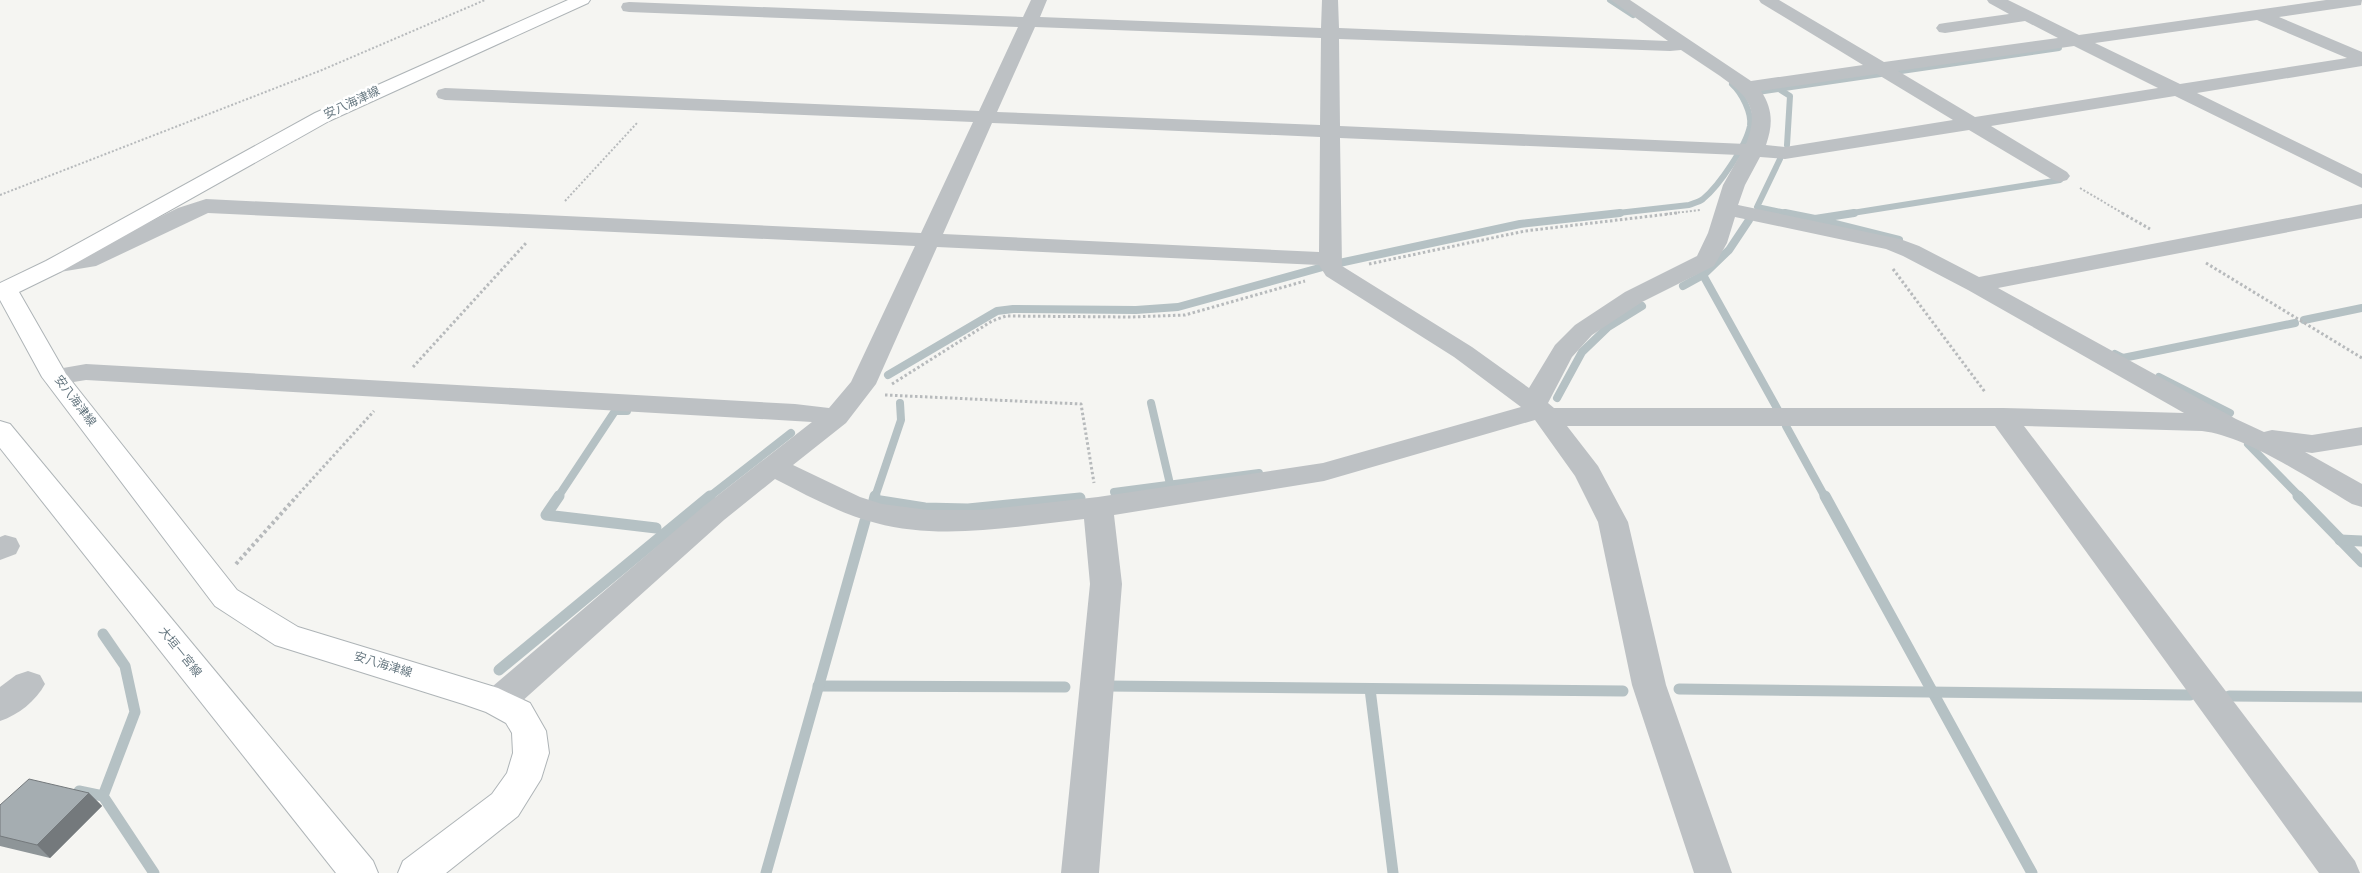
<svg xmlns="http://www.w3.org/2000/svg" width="2362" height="873" viewBox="0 0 2362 873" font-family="Signika,'Noto Sans JP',sans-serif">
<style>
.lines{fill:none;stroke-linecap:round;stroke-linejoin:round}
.stream-far2{stroke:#b5c1c4;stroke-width:6}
.stream-far1{stroke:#b5c1c4;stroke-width:8}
.stream{stroke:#b5c1c4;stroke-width:11}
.major-casing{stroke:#aeb4b7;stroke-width:2}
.path-far2{stroke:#b7babc;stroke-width:2;stroke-dasharray:2 2;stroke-linecap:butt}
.path-far1{stroke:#b7babc;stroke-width:3;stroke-dasharray:2.5 2.5;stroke-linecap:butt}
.path{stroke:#b7babc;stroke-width:4;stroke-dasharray:3 3;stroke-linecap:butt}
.minor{fill:#bdc1c4;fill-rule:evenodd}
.major{fill:#fff;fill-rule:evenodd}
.wall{fill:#8e9598}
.shaded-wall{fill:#74797c}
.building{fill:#a5adb1;stroke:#74797c}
.labels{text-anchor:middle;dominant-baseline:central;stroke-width:5;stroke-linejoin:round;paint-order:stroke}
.street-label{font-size:12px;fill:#677881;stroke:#fff}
</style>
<rect width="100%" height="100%" fill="#f5f5f2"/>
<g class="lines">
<g class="stream-far2">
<polyline points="1610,0 1633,15"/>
<polyline points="1779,89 1790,96 1787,145"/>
<polyline points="1751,93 2059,48"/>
<polyline points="1780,159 1757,207 1791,214"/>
<path d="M1609,214L1689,205C1694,203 1699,202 1703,199C1719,186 1746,146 1750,126C1752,113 1742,93 1732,84"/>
<polyline points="1846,214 2060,180"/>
</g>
<g class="stream-far1">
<polyline points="1785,213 1815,219"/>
<polyline points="1854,213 1815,219 1899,240"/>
<polyline points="1749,220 1729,250 1703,275 1778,410"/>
<polyline points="1683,286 1703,275"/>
<polyline points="2304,320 2362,308"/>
<polyline points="2115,354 2123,358 2295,323"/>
<polyline points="888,375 997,311 1013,309 1136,310 1178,307 1330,265 1520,224 1620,213"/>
<polyline points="2159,377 2230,413"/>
<polyline points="1557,398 1582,352 1608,327 1642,306"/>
<polyline points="1151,403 1170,484"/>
<polyline points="1786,426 1825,497"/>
<polyline points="2248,444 2300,497"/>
<polyline points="1114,492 1259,473"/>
<polyline points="558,497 615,411 627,411"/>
<polyline points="709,497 791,433"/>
<polyline points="875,497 901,420 900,403"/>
</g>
<g class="stream">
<polyline points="559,496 546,515 656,528"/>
<polyline points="875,496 874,500 925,508 968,509 1080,498"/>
<polyline points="1825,496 2032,873"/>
<polyline points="2298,496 2362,562"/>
<polyline points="2340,540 2362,541"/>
<polyline points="103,634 125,666 135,712 103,796 154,873"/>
<polyline points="499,670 710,496"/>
<polyline points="818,686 1065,687"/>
<polyline points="1105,686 1623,691"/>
<polyline points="1370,689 1393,873"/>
<polyline points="1679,689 2190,695"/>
<polyline points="2229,696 2362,697"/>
<polyline points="79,791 103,796"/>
<polyline points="766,873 865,521"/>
</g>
<defs>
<g id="major">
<polygon points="568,0 590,0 588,3 329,121 62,271 19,292 66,374 237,590 298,627 498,688 530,703 546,731 549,753 541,779 518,816 446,873 398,873 403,861 492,794 507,773 513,753 512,733 506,723 486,712 463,704 275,645 215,606 42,377 0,300 0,283 46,261 315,113"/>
<polygon points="0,421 10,424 373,861 378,873 336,873 0,448"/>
</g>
</defs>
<use href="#major" class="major-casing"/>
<g class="path-far2">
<polyline points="2080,188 2124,214"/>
<polyline points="0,195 322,70 485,0"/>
<polyline points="565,201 637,123"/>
<polyline points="1666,214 1700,210"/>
</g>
<g class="path-far1">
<polyline points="2122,213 2150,229"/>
<polyline points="2206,263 2362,358"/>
<polyline points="1369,264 1525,231 1677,213"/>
<polyline points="1893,269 1985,392"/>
<polyline points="413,367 527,242"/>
<polyline points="892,384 992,321 1006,316 1131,317 1185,315 1305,281"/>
<polyline points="885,395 1081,404 1094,483"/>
<polyline points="296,497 374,411"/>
</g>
<polyline class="path" points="236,564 297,496"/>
<g class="minor">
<path d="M1031,0H1047L1040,17L1321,28L1322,0H1338L1339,28L1668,41L1611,0H1630L1751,81L1863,65L1761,3L1759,0H1779L1884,62L2058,38L2025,21L1945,33L1939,32L1936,28L1939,24L1945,23L2009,14L1989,3L1987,0H2008L2079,35L2326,0H2362L2361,5L2279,17L2362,52V66L2197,93L2362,174V188L2175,96L1991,126L2067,172L2070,176L2067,180L2060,182L2053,180L1969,130L1785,159L1760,157L1745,185L1738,205L1900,239L1919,246L1979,277L2362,204V218L1998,288L2236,419L2264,432L2272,430L2312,435L2362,427V445L2312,453L2305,452L2362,484V507L2352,504C2311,480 2247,436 2202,431L2024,426L2355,861L2360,873H2319L1995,426H1567L1598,466L1628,522L1666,685L1732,873H1694L1632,685L1598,522L1575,476L1535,420L1324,481L1114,515L1122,584L1099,873H1061L1090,584L1084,519C1018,526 942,541 876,523C841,514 808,496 775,479L724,520L510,712L498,716L486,712L481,702L486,692L704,506L812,422L86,380L55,385L46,383L42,377L46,371L86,364L795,404L829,408L851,382L915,246L208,213L96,266L54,273L46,271L42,266L46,261L82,255L178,208L206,199L921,233L973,122L445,100L438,98L436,94L438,90L445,88L979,111L1018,27L629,12L623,11L621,7L623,3L629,2L1023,17ZM2257,20L2347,58L2180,84L2095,43ZM1035,27L1321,38L1320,125L997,112ZM1339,39L1670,51L1681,50C1694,59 1707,67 1720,76C1748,96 1760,108 1746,144L1340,126ZM2074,46L2158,88L1975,117L1898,71ZM1877,74L1953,120L1785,147L1766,145C1773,125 1773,109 1761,91ZM992,123L1320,137L1319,252L943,234ZM1340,138L1739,155H1740L1723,185L1708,233L1697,256L1625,292L1575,325L1555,345L1529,388L1472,347L1342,266ZM1735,217L1886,249L1903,256L1968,290L2184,413L2003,408H1554L1548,403L1572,357L1592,335L1642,302L1714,266L1727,243ZM937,247L1319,265L1326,276L1454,357L1521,407L1323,463L1098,497L982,510H928L882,504L860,497L793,465L846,423L876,384Z"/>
<polygon points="5,535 16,538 20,546 16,554 0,560 0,537"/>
<path d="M28,671L40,675L45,684C36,701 18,715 0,721V687L16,675Z"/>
</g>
<use href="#major" class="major"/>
</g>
<polygon class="wall" points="89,793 102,806 50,858 0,846 0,805"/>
<polygon class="shaded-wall" points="89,793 102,806 50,858 37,845"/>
<polygon class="building" points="29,779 89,793 37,845 0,836 0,805"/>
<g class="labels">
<g class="street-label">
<text transform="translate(352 103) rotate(-25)">安八海津線</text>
<text transform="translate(75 401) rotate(53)">安八海津線</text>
<text transform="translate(180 652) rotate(51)">大垣一宮線</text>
<text transform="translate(383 665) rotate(17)">安八海津線</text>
</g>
</g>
</svg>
